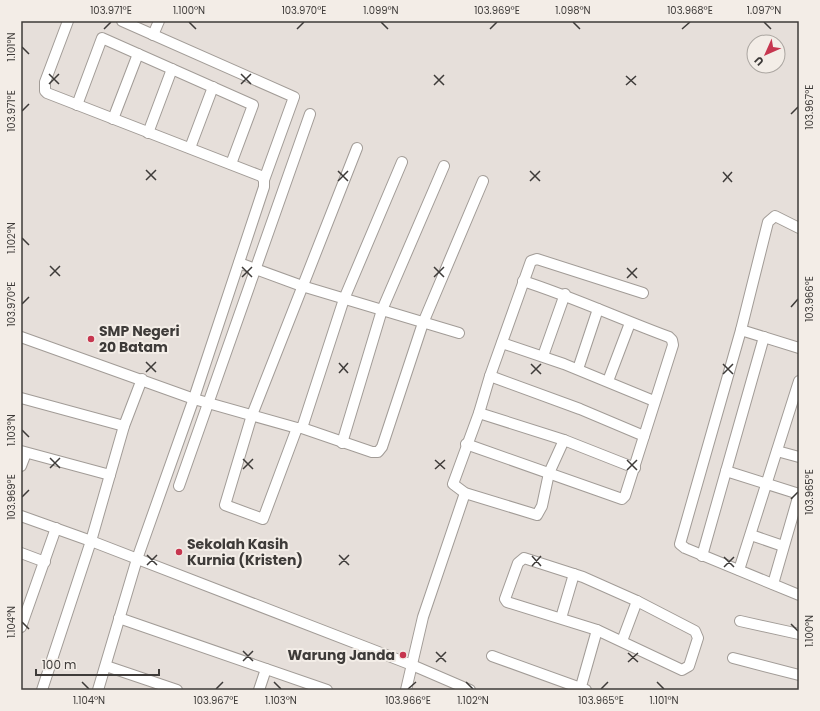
<svg xmlns="http://www.w3.org/2000/svg" width="820" height="711" viewBox="0 0 820 711" font-family="Poppins,sans-serif">
<style>
.lines{fill:none;stroke-linecap:round;stroke-linejoin:round}
.minor-casing{stroke:#a29c97;stroke-width:12}
.minor{stroke:#fff;stroke-width:10}
.ticks{fill:none;stroke:#3e3b39;stroke-width:1.5}
.poi-dot{fill:#c6364f;stroke:#f3ede7;stroke-width:1.5}
.labels{text-anchor:middle;dominant-baseline:central;stroke-width:4;stroke-linejoin:round;paint-order:stroke}
.poi-label{font-size:14px;font-weight:bold;fill:#3e3b39;stroke:#f3ede7;text-anchor:start}
.neatline{fill:none;stroke:#3e3b39;stroke-width:1.5}
.ticks-label{font-size:10px;text-anchor:middle;fill:#3e3b39}
</style>
<rect width="100%" height="100%" fill="#e6dfda"/>
<g class="lines">
<defs>
<g id="minor">
<polyline points="68,21 45,82 45,91 47,93 261,176 264,180 264,187 193,401 137,559 98,690"/>
<polyline points="122,21 294,97 264,180"/>
<polyline points="153,35 159,21"/>
<polyline points="77,105 102,38 253,105 231,164"/>
<polyline points="113,119 138,54"/>
<polyline points="148,133 172,69"/>
<polyline points="190,148 213,87"/>
<polyline points="799,228 775,216 768,222 741,330 680,544 685,548 799,595"/>
<polyline points="239,263 302,286 459,333"/>
<polyline points="741,330 799,348"/>
<polyline points="21,337 194,399 297,428 302,428 344,299 402,162"/>
<polyline points="502,343 564,364 654,401"/>
<polyline points="543,356 565,294"/>
<polyline points="578,369 598,309"/>
<polyline points="490,376 580,409 644,436"/>
<polyline points="608,381 630,323"/>
<polyline points="21,398 124,426"/>
<polyline points="479,413 564,440 635,468"/>
<polyline points="297,428 263,519 225,505 252,415 357,148"/>
<polyline points="302,428 372,452 378,452 382,447 423,323 483,181"/>
<polyline points="564,440 549,473 542,506 537,515 465,493 453,484 479,413 490,376 531,261 537,259 643,293"/>
<polyline points="342,443 382,310 444,166"/>
<path d="M466,444L622,499L625,496L673,345L672,340L669,337C620,319 573,297 523,281"/>
<polyline points="21,451 110,475"/>
<polyline points="777,451 799,457"/>
<polyline points="21,466 26,453"/>
<polyline points="726,471 799,494"/>
<polyline points="179,486 310,114"/>
<polyline points="21,516 91,541 412,665 470,690"/>
<polyline points="751,535 783,546"/>
<polyline points="21,553 45,562"/>
<polyline points="702,556 764,337"/>
<polygon points="524,558 583,577 637,601 695,631 698,638 689,666 682,670 597,630 507,602 505,599 518,563"/>
<polyline points="739,570 799,381"/>
<polyline points="773,584 799,494"/>
<polyline points="119,618 327,690"/>
<polyline points="561,618 574,574"/>
<polyline points="740,621 799,634"/>
<polyline points="21,627 56,528"/>
<polyline points="622,641 637,601"/>
<polyline points="492,656 586,690"/>
<polyline points="733,658 799,675"/>
<polyline points="106,666 177,690"/>
<polyline points="42,690 91,541 124,426 142,379"/>
<polyline points="259,690 266,669"/>
<polyline points="406,690 423,617 465,493"/>
<polyline points="580,690 597,630"/>
</g>
</defs>
<use href="#minor" class="minor-casing"/>
<use href="#minor" class="minor"/>
</g>
<path class="ticks" d="M189,22L196,29M381,22L388,29M573,22L580,29M764,22L771,29M104,29L111,22M297,29L304,22M490,29L497,22M682,29L690,22M22,47L29,54M49,74L59,84M241,74L251,84M434,75L444,85M626,76L636,85M49,84L59,74M241,84L251,74M434,85L444,75M626,85L636,76M22,111L29,104M791,114L798,107M146,170L156,180M338,171L348,181M530,171L540,181M723,172L732,182M146,180L156,170M338,181L348,171M530,181L540,171M723,182L732,172M22,238L29,245M50,266L60,276M242,267L252,277M434,267L444,277M627,268L637,278M50,276L60,266M242,277L252,267M434,277L444,267M627,278L637,268M22,304L29,297M791,307L798,299M146,362L156,372M339,363L348,373M531,364L541,374M723,364L733,374M146,372L156,362M339,373L348,363M531,374L541,364M723,374L733,364M22,430L29,437M50,458L60,468M243,459L253,469M435,460L445,469M627,460L637,470M50,468L60,458M243,469L253,459M435,469L445,460M627,470L637,460M22,497L29,490M791,499L798,492M147,555L157,565M339,555L349,565M532,556L541,566M724,557L734,567M147,565L157,555M339,565L349,555M532,566L541,556M724,567L734,557M22,622L29,629M791,624L798,631M243,651L253,661M436,652L446,662M628,653L638,662M243,661L253,651M436,662L446,652M628,662L638,653M82,682L89,689M274,682L281,689M466,682L473,689M657,682L664,689M216,689L223,682M408,689L416,682M601,689L608,682"/>
<g class="poi-dot">
<circle cx="91" cy="339" r="4"/>
<circle cx="179" cy="552" r="4"/>
<circle cx="403" cy="655" r="4"/>
</g>
<g class="labels">
<g class="poi-label">
<text x="99" y="331">SMP Negeri<tspan x="99" dy="16">20 Batam</tspan></text>
<text x="187" y="544">Sekolah Kasih<tspan x="187" dy="16">Kurnia (Kristen)</tspan></text>
<text x="395" y="655" text-anchor="end">Warung Janda</text>
</g>
</g>
<rect width="820" height="711" fill="none" stroke="#f3ede7" stroke-width="44"/>
<g transform="translate(766 54) rotate(225)"><circle r="19" fill="#f3ede7" stroke="#aba6a1"/>
<path d="M0-3L7 15L0 10L-7 15Z" fill="#c6364f"/>
<text y="-6" font-size="11" font-weight="bold" text-anchor="middle" fill="#3e3b39">U</text>
</g>
<path d="M36 669v6h123v-6" fill="none" stroke="#3e3b39" stroke-width="2"/>
<text x="42" y="669" font-size="12" fill="#3e3b39" stroke="#f3ede7" stroke-width="3" paint-order="stroke">100 m</text>
<rect x="22" y="22" width="776" height="667" class="neatline"/>
<g class="ticks-label">
<text x="111" y="14">103.971°E</text>
<text x="189" y="14">1.100°N</text>
<text x="304" y="14">103.970°E</text>
<text x="381" y="14">1.099°N</text>
<text x="497" y="14">103.969°E</text>
<text x="573" y="14">1.098°N</text>
<text x="690" y="14">103.968°E</text>
<text x="764" y="14">1.097°N</text>
<text transform="translate(11 47) rotate(-90)" y="4">1.101°N</text>
<text transform="translate(809 107) rotate(-90)" y="4">103.967°E</text>
<text transform="translate(11 111) rotate(-90)" y="4">103.971°E</text>
<text transform="translate(11 238) rotate(-90)" y="4">1.102°N</text>
<text transform="translate(809 299) rotate(-90)" y="4">103.966°E</text>
<text transform="translate(11 304) rotate(-90)" y="4">103.970°E</text>
<text transform="translate(11 430) rotate(-90)" y="4">1.103°N</text>
<text transform="translate(809 492) rotate(-90)" y="4">103.965°E</text>
<text transform="translate(11 497) rotate(-90)" y="4">103.969°E</text>
<text transform="translate(11 622) rotate(-90)" y="4">1.104°N</text>
<text transform="translate(809 631) rotate(-90)" y="4">1.100°N</text>
<text x="89" y="704">1.104°N</text>
<text x="216" y="704">103.967°E</text>
<text x="281" y="704">1.103°N</text>
<text x="408" y="704">103.966°E</text>
<text x="473" y="704">1.102°N</text>
<text x="601" y="704">103.965°E</text>
<text x="664" y="704">1.101°N</text>
</g>
</svg>
